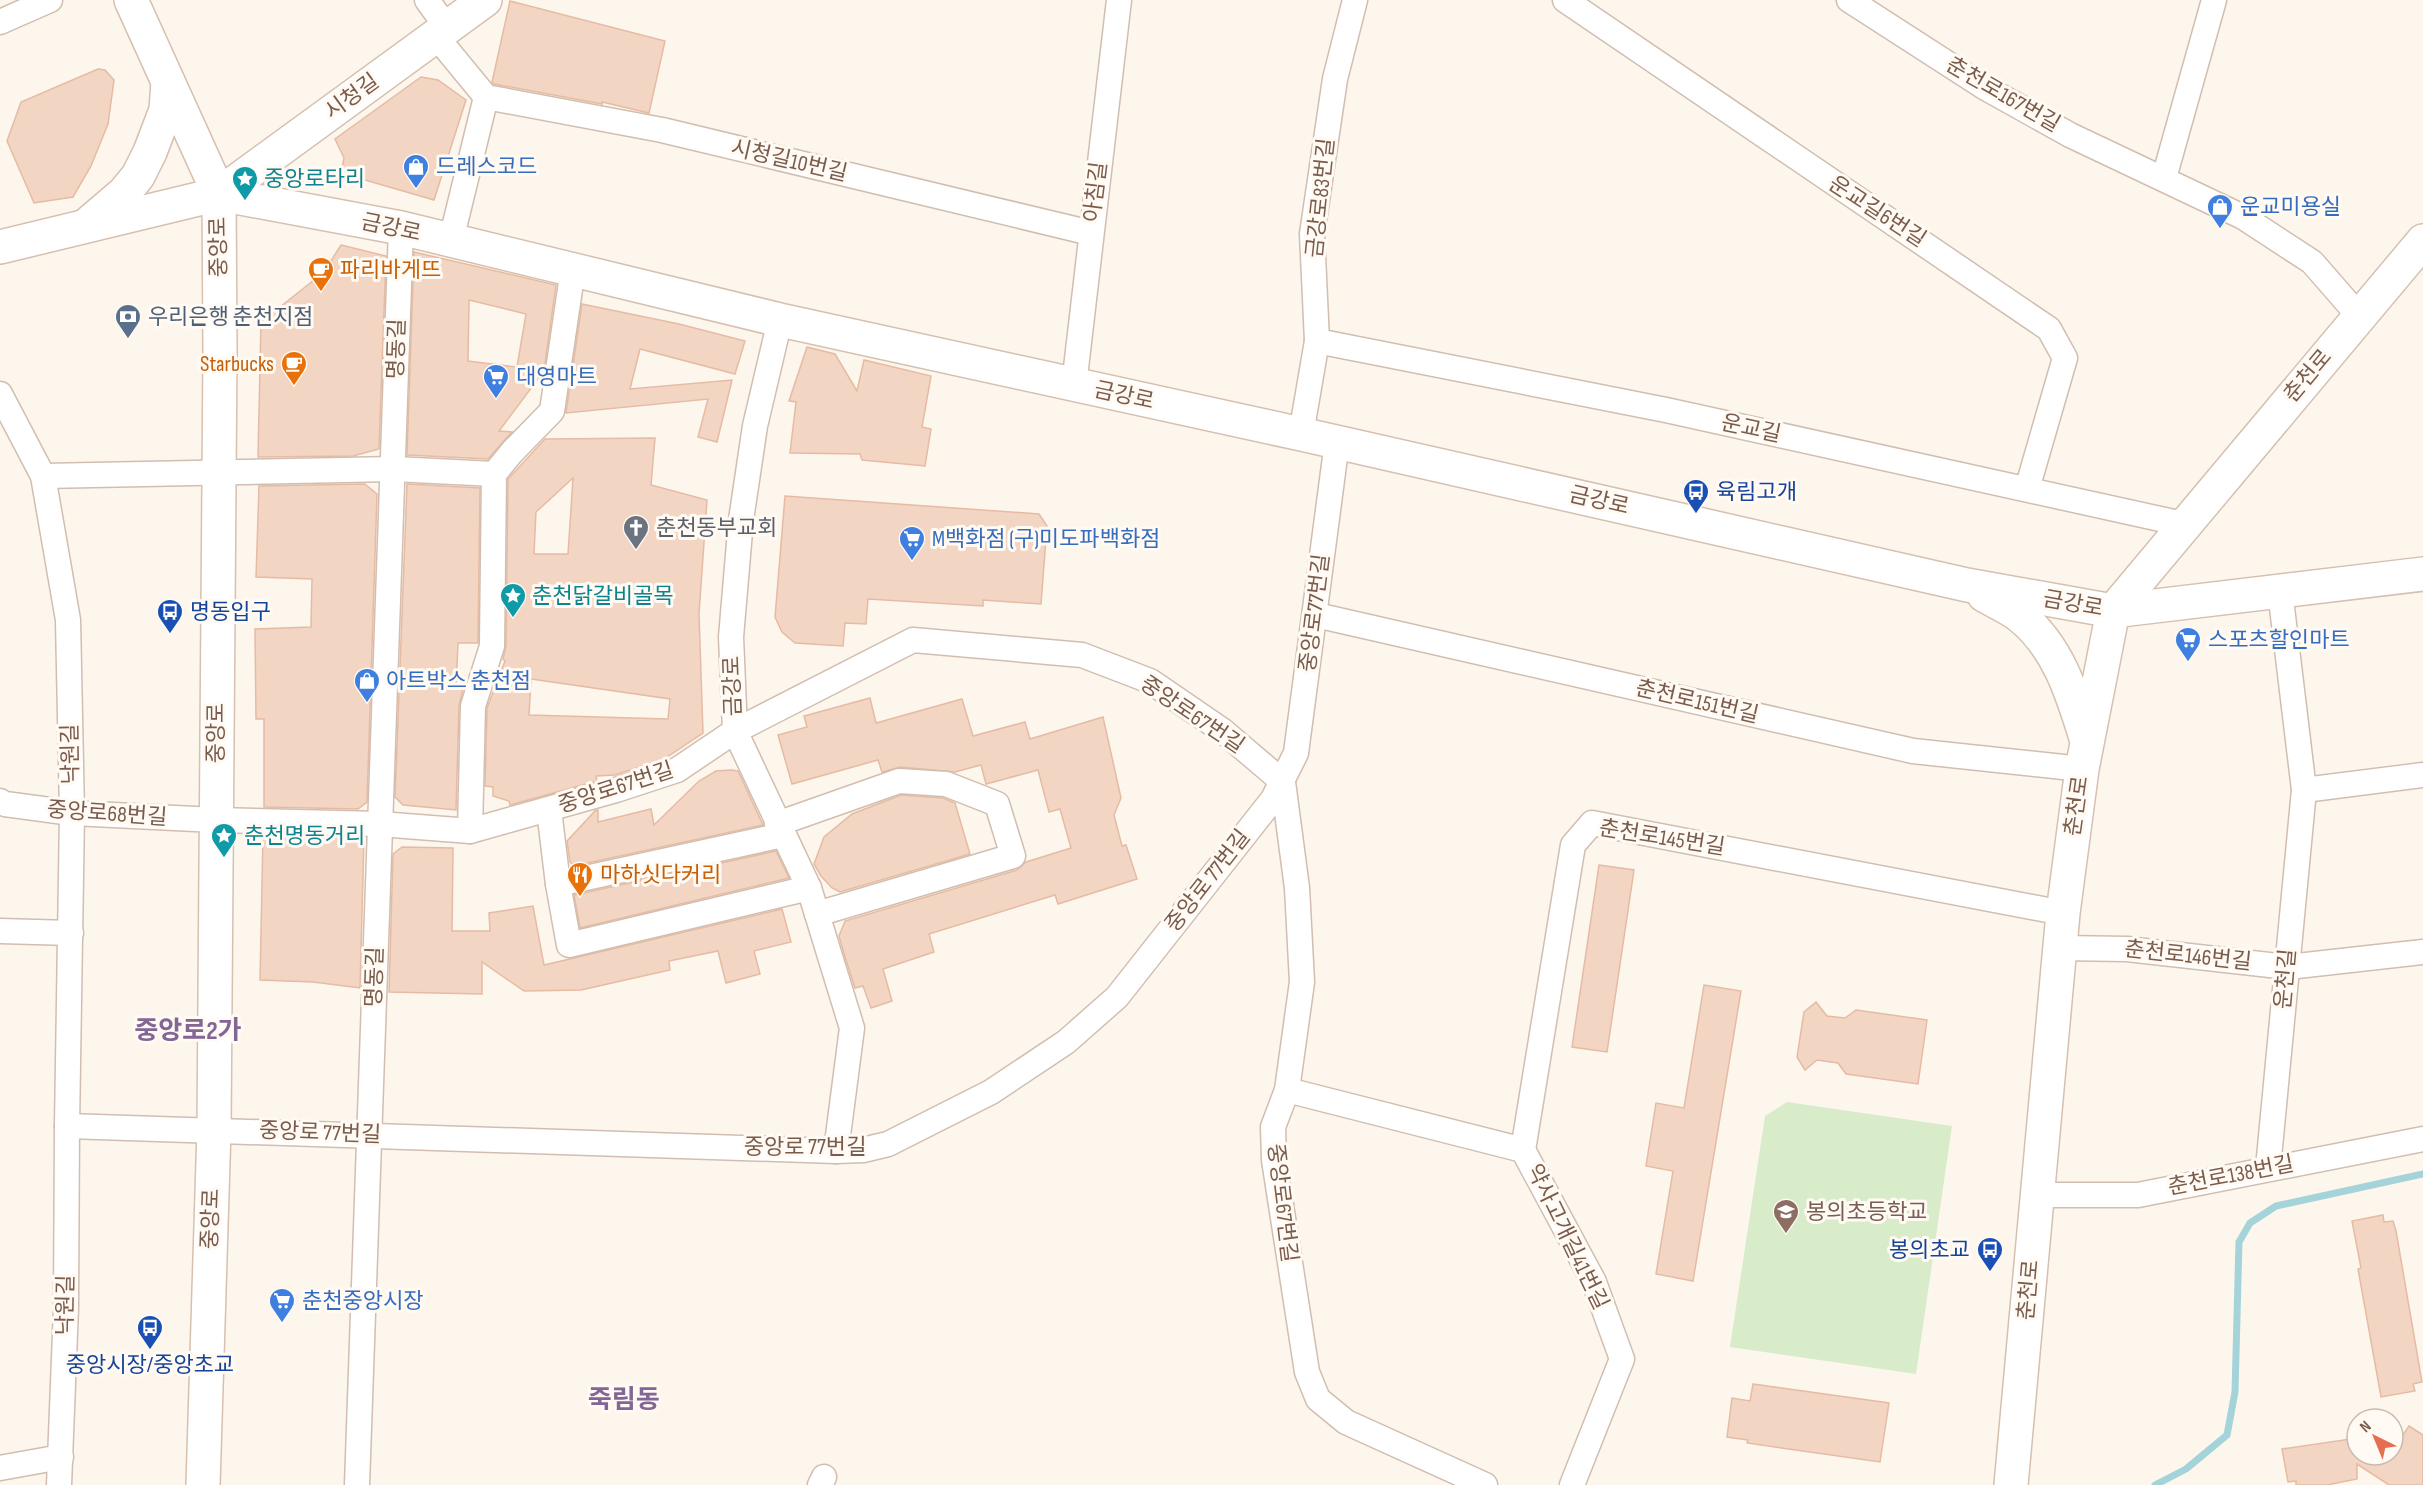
<svg xmlns="http://www.w3.org/2000/svg" width="2423" height="1485" viewBox="0 0 2423 1485" font-family="'Sofia Sans Condensed','Noto Sans KR',sans-serif">
<style>
.green{fill:#d8ecc9}
.lines{fill:none;stroke-linecap:round;stroke-linejoin:round}
.stream{stroke:#a5d3da;stroke-width:7}
.building{fill:#f3d5c3;stroke:#e6bba3;stroke-width:1.5;fill-rule:evenodd}
.street-casing{stroke:#d1beb0;stroke-width:27}
.secondary-casing{stroke:#d6c0b0;stroke-width:36}
.street{stroke:#fff;stroke-width:24}
.secondary{stroke:#fff;stroke-width:33}
.labels{text-anchor:middle;dominant-baseline:central;stroke-width:6;stroke-linejoin:round;paint-order:stroke}
.street-label{font-size:22px;fill:#7a5c4d;stroke:#fffaf3}
.shop-label{font-size:22px;fill:#366cbe;stroke:#fffaf3;text-anchor:start}
.culture-label{font-size:22px;fill:#0d838f;stroke:#fffaf3;text-anchor:start}
.food-label{font-size:22px;fill:#c56008;stroke:#fffaf3;text-anchor:start}
.service-label{font-size:22px;fill:#4e5e75;stroke:#fffaf3;text-anchor:start}
.transit-label{font-size:22px;fill:#164399;stroke:#fffaf3;text-anchor:start}
.worship-label{font-size:22px;fill:#5b616d;stroke:#fffaf3;text-anchor:start}
.education-label{font-size:22px;fill:#785e54;stroke:#fffaf3;text-anchor:start}
.quarter-label{font-size:26px;font-weight:bold;fill:#846695;stroke:#fffaf3}
</style>
<rect width="100%" height="100%" fill="#fdf6ec"/>
<polygon class="green" points="1787,1102 1952,1126 1916,1374 1730,1347 1765,1116"/>
<g class="lines">
<polyline class="stream" points="2155,1485 2186,1469 2227,1435 2235,1392 2239,1242 2250,1223 2276,1206 2423,1174"/>
</g>
<g class="building">
<polygon points="510,1 665,41 649,113 602,102 602,104 494,84 492,82"/>
<polygon points="98,69 105,70 114,80 108,124 91,166 73,197 34,203 7,141 21,102"/>
<polygon points="421,77 438,80 466,100 434,200 341,173 344,158 335,139"/>
<polygon points="341,245 386,256 379,449 353,456 258,457 261,322 324,272"/>
<path d="M414,252L556,285L544,371L499,431L512,432L488,459L407,455ZM469,300L526,314L517,367L468,361Z"/>
<polygon points="582,304 679,324 745,341 735,374 640,349 630,389 732,380 717,442 698,437 708,399 566,413"/>
<polygon points="807,347 835,354 857,391 864,360 931,376 922,427 931,429 925,466 862,460 860,454 790,453 796,402 789,401"/>
<path d="M655,438L651,485L707,500L699,614L703,733L664,759L615,775L596,776L597,781L510,805L509,801L493,796V787L485,786L487,708L505,661L503,659L506,646L508,479L545,439ZM573,478L568,554H534L536,512ZM531,679L670,699L668,719L529,715Z"/>
<polygon points="365,484 377,494 367,802 358,809 264,807 264,719 256,719 255,629 311,627 312,579 256,577 259,486"/>
<polygon points="407,484 480,488 478,643 458,643 456,689 463,689 459,706 456,810 403,805 395,797"/>
<polygon points="785,496 1039,514 1047,526 1041,604 983,600 983,606 868,599 866,624 845,623 843,646 795,643 782,632 775,617"/>
<polygon points="870,698 876,723 962,699 973,736 1025,722 1030,739 1103,717 1121,798 1114,815 1122,846 1126,845 1137,879 1058,904 1055,895 929,934 934,952 883,969 892,1001 871,1008 863,986 855,988 845,957 839,936 845,921 1017,870 1026,862 1071,848 1060,809 1049,812 1038,770 986,784 981,765 955,772 900,767 882,772 878,760 792,784 778,735 807,727 804,716"/>
<polygon points="731,770 738,771 763,825 574,866 570,862 567,841 595,811 598,810 598,822 651,809 654,825 699,781 716,771"/>
<polygon points="901,795 943,798 955,803 970,854 840,892 832,888 821,876 814,864 824,837 852,814"/>
<polygon points="263,835 364,838 360,988 313,982 260,980"/>
<polygon points="402,847 453,848 452,931 490,931 489,913 533,906 544,965 782,909 791,942 754,951 760,974 726,983 718,951 669,961 670,970 581,990 524,991 482,962 482,994 389,992 393,854"/>
<polygon points="776,851 789,878 580,928 574,895"/>
<polygon points="1599,865 1634,870 1607,1052 1572,1047"/>
<polygon points="1704,985 1741,991 1693,1281 1656,1274 1673,1171 1646,1166 1656,1103 1684,1108"/>
<polygon points="1816,1002 1827,1016 1845,1018 1856,1010 1927,1020 1918,1084 1846,1074 1838,1063 1817,1060 1805,1070 1797,1057 1804,1012"/>
<polygon points="2383,1215 2384,1222 2393,1221 2396,1231 2422,1382 2413,1384 2415,1391 2381,1397 2358,1269 2361,1268 2352,1221"/>
<polygon points="1753,1384 1889,1403 1880,1462 1747,1443 1748,1440 1727,1437 1732,1398 1750,1401"/>
<polygon points="2409,1426 2423,1435 2423,1485 2389,1485 2357,1464 2357,1479 2327,1485 2296,1485 2296,1481 2288,1482 2282,1449 2357,1438 2357,1455 2393,1455 2393,1432 2401,1438"/>
</g>
<g class="lines">
<defs>
<g id="street">
<polyline points="427,0 448,29"/>
<polyline points="1565,0 2049,329 2065,358 2027,489"/>
<polyline points="1849,0 1984,87 2070,135 2243,217 2312,262 2359,316"/>
<polyline points="0,22 50,0"/>
<polyline points="435,35 486,97 662,130 1091,233"/>
<polyline points="2164,178 2214,0"/>
<polyline points="451,240 486,97"/>
<polyline points="780,320 755,426 741,520 731,637 735,731 809,888 852,1028 836,1151"/>
<polyline points="1317,341 1666,410 2183,524"/>
<polyline points="1074,385 1119,0"/>
<polyline points="0,394 43,476 68,620 72,813 67,1126 66,1308 59,1485"/>
<polyline points="1301,434 1317,341 1312,234 1335,79 1355,0"/>
<polyline points="43,476 394,469 494,474"/>
<polyline points="1316,615 1913,751 2082,769"/>
<polyline points="2304,790 2423,775"/>
<polyline points="0,801 5,804 72,813 216,820 380,824 470,831 616,790 677,770 735,731 913,640 1082,655 1150,681 1223,731 1283,782 1297,888 1302,982 1287,1090 1273,1127 1274,1160 1307,1372 1318,1399 1346,1422 1485,1485"/>
<polyline points="549,810 558,884 569,945 809,888"/>
<polyline points="777,824 899,781 946,784 997,804 1013,856 817,914"/>
<polyline points="470,831 473,706 492,646 494,474 512,452 552,411 573,269"/>
<polyline points="558,884 783,835"/>
<polyline points="0,931 71,933"/>
<polyline points="2060,948 2127,949 2288,967 2423,952"/>
<polyline points="1287,1090 1523,1150 1594,1282 1622,1359 1572,1485"/>
<polyline points="67,1126 836,1151 863,1150 888,1144 991,1092 1066,1042 1117,997 1273,799 1296,753 1337,442"/>
<polyline points="1523,1150 1573,845 1592,823 2063,913"/>
<polyline points="2268,1168 2304,790 2280,591"/>
<polyline points="2037,1195 2138,1195 2423,1139"/>
<polyline points="0,1468 61,1457"/>
<polyline points="357,1485 401,228"/>
<polyline points="820,1485 824,1477"/>
</g>
<g id="secondary">
<polyline points="131,0 219,194 220,351 214,1129 203,1485"/>
<polyline points="219,194 485,0"/>
<polyline points="90,222 124,193 138,176 150,152 166,110 168,82"/>
<polyline points="0,247 219,194 401,228 780,320 1301,434 1967,585 2113,611 2423,574"/>
<path d="M1984,595C1996,602 2010,608 2020,616C2059,647 2073,696 2087,741"/>
<polyline points="2011,1485 2063,913 2082,769 2113,611 2423,241"/>
</g>
</defs>
<use href="#street" class="street-casing"/>
<use href="#secondary" class="secondary-casing"/>
<use href="#street" class="street"/>
<use href="#secondary" class="secondary"/>
</g>
<defs>
<symbol id="shop-pin" viewBox="-11 -11 22 30"><path d="M0 17L-7.5 6A9.5 9.5 0 1 1 7.5 6Z" fill="#3f7fe0" stroke="#fffaf3"/><path d="M-5-2.5h2.3a2.7 3.5 0 0 1 5.4 0H5L5.5 6h-11ZM-1.5-2.5h3a1.5 2.3 0 0 0-3 0Z" fill="#fff"/></symbol>
<symbol id="sight-pin" viewBox="-11 -11 22 30"><path d="M0 17L-7.5 6A9.5 9.5 0 1 1 7.5 6Z" fill="#0f9aa8" stroke="#fffaf3"/><path d="M0-6L1.8-2.2L6-1.7L2.9 1.2L3.7 5.4L0 3.3L-3.7 5.4L-2.9 1.2L-6-1.7L-1.8-2.2Z" fill="#fff"/></symbol>
<symbol id="cafe-pin" viewBox="-11 -11 22 30"><path d="M0 17L-7.5 6A9.5 9.5 0 1 1 7.5 6Z" fill="#e8710a" stroke="#fffaf3"/><path d="M-5.5-4.5H6V0H3Q3 3.5 0 3.5H-2.5Q-5.5 3.5-5.5 0ZM3-3.2v2h1.7v-2ZM-6 4.5H4V6H-6Z" fill="#fff"/></symbol>
<symbol id="bank-pin" viewBox="-11 -11 22 30"><path d="M0 17L-7.5 6A9.5 9.5 0 1 1 7.5 6Z" fill="#5c6f8a" stroke="#fffaf3"/><path d="M-6-4H6V4H-6ZM0-2.3a2.3 2.3 0 1 0 0 4.6a2.3 2.3 0 1 0 0-4.6Z" fill="#fff"/></symbol>
<symbol id="supermarket-pin" viewBox="-11 -11 22 30"><path d="M0 17L-7.5 6A9.5 9.5 0 1 1 7.5 6Z" fill="#3f7fe0" stroke="#fffaf3"/><path d="M-6-5.5h2.5l.6 2H6L4.5 2H-2.5L-4.4-4H-6ZM-1.5 3.2a1.3 1.3 0 1 0 .1 0ZM3 3.2a1.3 1.3 0 1 0 .1 0Z" fill="#fff"/></symbol>
<symbol id="bus-pin" viewBox="-11 -11 22 30"><path d="M0 17L-7.5 6A9.5 9.5 0 1 1 7.5 6Z" fill="#1a4fb4" stroke="#fffaf3"/><path d="M-5-6H5V4H4V6H2V4H-2V6H-4V4H-5ZM-3.5-4V0h7V-4ZM-3.5 1.2v1.5H-2V1.2ZM2 1.2v1.5H3.5V1.2Z" fill="#fff"/></symbol>
<symbol id="church-pin" viewBox="-11 -11 22 30"><path d="M0 17L-7.5 6A9.5 9.5 0 1 1 7.5 6Z" fill="#6b7280" stroke="#fffaf3"/><path d="M-1.2-6h2.4v3.5h3.3v2.4h-3.3V6h-2.4V-.1h-3.3v-2.4h3.3Z" fill="#fff"/></symbol>
<symbol id="restaurant-pin" viewBox="-11 -11 22 30"><path d="M0 17L-7.5 6A9.5 9.5 0 1 1 7.5 6Z" fill="#e8710a" stroke="#fffaf3"/><path d="M-5-6h1v4h1v-4h1v4h1v-4h1v5L-1.5 .5V6h-2V.5L-5-1ZM5-6V6H3V1.5H1.5Q1.5-4 5-6Z" fill="#fff"/></symbol>
<symbol id="school-pin" viewBox="-11 -11 22 30"><path d="M0 17L-7.5 6A9.5 9.5 0 1 1 7.5 6Z" fill="#8d6e63" stroke="#fffaf3"/><path d="M0-5L7-2L0 1L-7-2ZM-4 1L0 2.5L4 1V4Q0 6-4 4Z" fill="#fff"/></symbol>
</defs>
<g fill-rule="evenodd">
<use href="#shop-pin" x="401" y="152" width="30" height="40"/>
<use href="#sight-pin" x="230" y="164" width="30" height="40"/>
<use href="#shop-pin" x="2205" y="192" width="30" height="40"/>
<use href="#cafe-pin" x="306" y="255" width="30" height="40"/>
<use href="#bank-pin" x="113" y="302" width="30" height="40"/>
<use href="#cafe-pin" x="279" y="349" width="30" height="40"/>
<use href="#supermarket-pin" x="481" y="362" width="30" height="40"/>
<use href="#bus-pin" x="1681" y="477" width="30" height="40"/>
<use href="#church-pin" x="621" y="513" width="30" height="40"/>
<use href="#supermarket-pin" x="897" y="524" width="30" height="40"/>
<use href="#sight-pin" x="498" y="581" width="30" height="40"/>
<use href="#bus-pin" x="155" y="597" width="30" height="40"/>
<use href="#supermarket-pin" x="2173" y="625" width="30" height="40"/>
<use href="#shop-pin" x="352" y="666" width="30" height="40"/>
<use href="#sight-pin" x="209" y="821" width="30" height="40"/>
<use href="#restaurant-pin" x="565" y="860" width="30" height="40"/>
<use href="#school-pin" x="1771" y="1197" width="30" height="40"/>
<use href="#bus-pin" x="1975" y="1235" width="30" height="40"/>
<use href="#supermarket-pin" x="267" y="1286" width="30" height="40"/>
<use href="#bus-pin" x="135" y="1313" width="30" height="40"/>
</g>
<g class="labels">
<g class="street-label">
<text transform="translate(2003 95) rotate(30)">춘천로167번길</text>
<text transform="translate(352 97) rotate(-36)">시청길</text>
<text transform="translate(789 161) rotate(13)">시청길10번길</text>
<text transform="translate(1096 192) rotate(-83)">아침길</text>
<text transform="translate(1321 198) rotate(-84)">금강로83번길</text>
<text transform="translate(1877 212) rotate(33)">운교길6번길</text>
<text transform="translate(391 228) rotate(12)">금강로</text>
<text transform="translate(219 247) rotate(-91)">중앙로</text>
<text transform="translate(397 349) rotate(-88)">명동길</text>
<text transform="translate(2308 376) rotate(-50)">춘천로</text>
<text transform="translate(1124 396) rotate(12)">금강로</text>
<text transform="translate(1751 429) rotate(12)">운교길</text>
<text transform="translate(1599 501) rotate(13)">금강로</text>
<text transform="translate(2073 604) rotate(10)">금강로</text>
<text transform="translate(1315 613) rotate(-83)">중앙로77번길</text>
<text transform="translate(733 686) rotate(-92)">금강로</text>
<text transform="translate(1697 702) rotate(13)">춘천로151번길</text>
<text transform="translate(1192 715) rotate(34)">중앙로67번길</text>
<text transform="translate(216 733) rotate(-90)">중앙로</text>
<text transform="translate(71 754) rotate(-91)">낙원길</text>
<text transform="translate(616 788) rotate(-18)">중앙로67번길</text>
<text transform="translate(2077 806) rotate(-82)">춘천로</text>
<text transform="translate(107 814) rotate(4)">중앙로68번길</text>
<text transform="translate(1662 838) rotate(9)">춘천로145번길</text>
<text transform="translate(1208 881) rotate(-52)">중앙로 77번길</text>
<text transform="translate(2188 956) rotate(6)">춘천로146번길</text>
<text transform="translate(375 977) rotate(-88)">명동길</text>
<text transform="translate(2286 979) rotate(-85)">운천길</text>
<text transform="translate(320 1133) rotate(2)">중앙로 77번길</text>
<text x="805" y="1147">중앙로 77번길</text>
<text transform="translate(2231 1176) rotate(-11)">춘천로138번길</text>
<text transform="translate(1282 1203) rotate(83)">중앙로67번길</text>
<text transform="translate(211 1219) rotate(-88)">중앙로</text>
<text transform="translate(1567 1237) rotate(64)">약사고개길41번길</text>
<text transform="translate(2029 1290) rotate(-85)">춘천로</text>
<text transform="translate(66 1305) rotate(-89)">낙원길</text>
</g>
<g class="shop-label">
<text x="436" y="167">드레스코드</text>
<text x="2240" y="207">운교미용실</text>
<text x="516" y="377">대영마트</text>
<text x="932" y="539">M백화점 (구)미도파백화점</text>
<text x="2208" y="640">스포츠할인마트</text>
<text x="386" y="681">아트박스 춘천점</text>
<text x="302" y="1301">춘천중앙시장</text>
</g>
<g class="culture-label">
<text x="264" y="179">중앙로타리</text>
<text x="532" y="596">춘천닭갈비골목</text>
<text x="244" y="836">춘천명동거리</text>
</g>
<g class="food-label">
<text x="340" y="270">파리바게뜨</text>
<text x="274" y="364" text-anchor="end">Starbucks</text>
<text x="600" y="875">마하싯다커리</text>
</g>
<g class="service-label">
<text x="148" y="317">우리은행 춘천지점</text>
</g>
<g class="transit-label">
<text x="1716" y="492">육림고개</text>
<text x="190" y="612">명동입구</text>
<text x="1970" y="1250" text-anchor="end">봉의초교</text>
<text x="150" y="1365" text-anchor="middle">중앙시장/중앙초교</text>
</g>
<g class="worship-label">
<text x="656" y="528">춘천동부교회</text>
</g>
<g class="education-label">
<text x="1806" y="1212">봉의초등학교</text>
</g>
<g class="quarter-label">
<text x="188" y="1031">중앙로2가</text>
<text x="624" y="1400">죽림동</text>
</g>
</g>
<g transform="translate(2375 1437) rotate(317)"><circle r="28" fill="#fffaf3" stroke="#cabbb1" stroke-width="1.5"/>
<path d="M0-4.5L10 22L0 15L-10 22Z" fill="#e76f51"/>
<text y="-9" font-size="16" font-weight="bold" text-anchor="middle" fill="#7a5c4d">N</text>
</g>
</svg>
